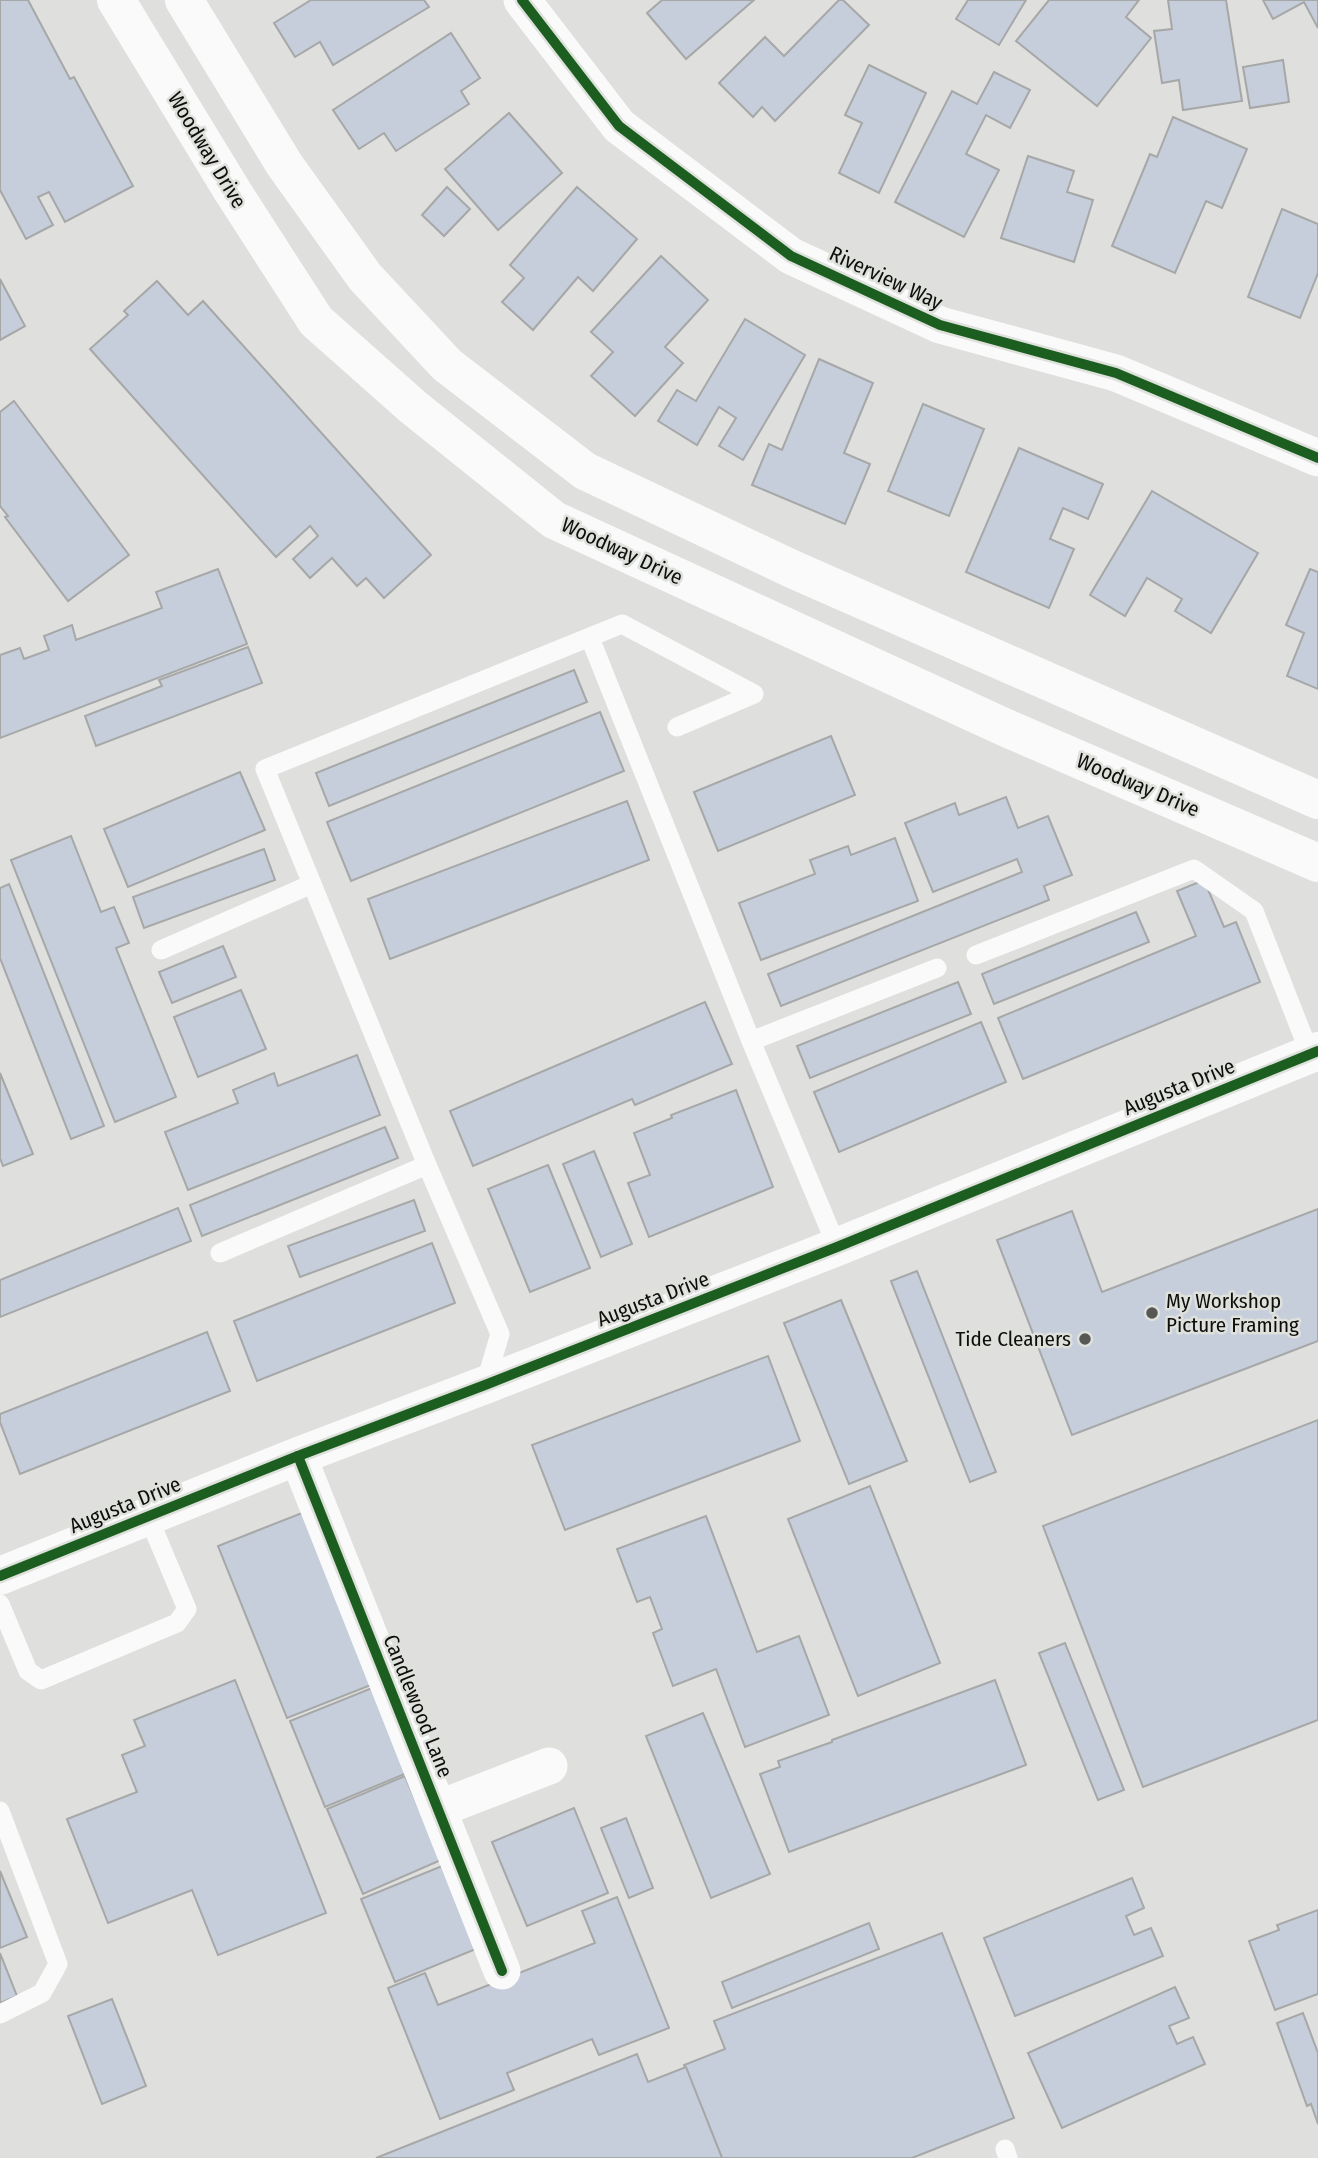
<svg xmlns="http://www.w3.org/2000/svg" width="1318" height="2158" viewBox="0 0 1318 2158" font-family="'Fira Sans Condensed',sans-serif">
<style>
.building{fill:#c6cedb;stroke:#a6a7a7;stroke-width:2}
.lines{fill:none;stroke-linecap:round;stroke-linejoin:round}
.service{stroke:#fafafa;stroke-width:19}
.minor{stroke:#fafafa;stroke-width:37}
.tertiary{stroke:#fafafa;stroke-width:38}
.secondary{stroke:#fafafa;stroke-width:38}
.cycleway-casing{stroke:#dfe1dc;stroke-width:15}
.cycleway{stroke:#1b5e20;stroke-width:10}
.poi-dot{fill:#575856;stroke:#dfe1dc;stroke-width:2.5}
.labels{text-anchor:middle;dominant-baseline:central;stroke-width:5;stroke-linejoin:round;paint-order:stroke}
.street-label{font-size:21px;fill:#0e0f0d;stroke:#dfe1dc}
.poi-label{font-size:21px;fill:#0e0f0d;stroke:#dfe1dc;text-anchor:start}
</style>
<rect width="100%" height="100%" fill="#dfe0dd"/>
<g class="building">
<polygon points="0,0 28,0 70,79 74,77 133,186 65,222 49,192 38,197 53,225 26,239 0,190"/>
<polygon points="311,0 424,0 429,7 333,65 320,42 295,57 274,23"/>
<polygon points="662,0 754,0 686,59 647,13"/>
<polygon points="839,0 843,0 869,25 775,121 762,107 753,117 719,83 765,37 784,56"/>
<polygon points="968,0 1026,0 999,45 956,19"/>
<polygon points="1049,0 1139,0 1126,17 1151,38 1097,106 1016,41"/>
<polygon points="1168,0 1226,0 1242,101 1183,110 1179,80 1162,83 1154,31 1172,29"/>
<polygon points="1263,0 1318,0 1318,28 1304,2 1273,19"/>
<polygon points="451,33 480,78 461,91 469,104 396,151 384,133 359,149 333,110"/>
<polygon points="1283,60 1289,102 1250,108 1243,67"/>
<polygon points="869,65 926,93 879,193 839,173 862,123 845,115"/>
<polygon points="994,72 1030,90 1010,128 986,115 966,154 999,170 964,237 895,202 952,91 977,104"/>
<polygon points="509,113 562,173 498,230 445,169"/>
<polygon points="1173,117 1247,149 1222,208 1206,201 1175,273 1112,246 1150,154 1157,157"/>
<polygon points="1028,156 1074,171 1067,192 1093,200 1074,262 1001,238"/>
<polygon points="447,187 470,209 444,236 422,215"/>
<polygon points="577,187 637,239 593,291 578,277 533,330 502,302 524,278 510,265"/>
<polygon points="1282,209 1318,224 1318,273 1300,318 1248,297"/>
<polygon points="661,256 708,300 665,347 683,363 635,416 591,376 613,352 591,332"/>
<polygon points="0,279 25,326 0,340"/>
<polygon points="157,281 188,315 203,301 431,555 384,598 366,578 357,586 332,558 310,578 293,559 318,536 310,526 276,557 90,349 128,315 124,311"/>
<polygon points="745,319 805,355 743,460 719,446 736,418 719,407 697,445 658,421 677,390 696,401"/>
<polygon points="819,359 873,383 844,453 870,464 845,524 752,485 769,444 782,450"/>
<polygon points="14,401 129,555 68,601 5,517 8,516 0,506 0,412"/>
<polygon points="923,404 984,429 949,516 888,491"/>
<polygon points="1019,448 1103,484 1088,519 1063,508 1050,539 1074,549 1049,608 966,572"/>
<polygon points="1152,491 1258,553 1211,633 1175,611 1182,599 1147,578 1125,616 1090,595"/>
<polygon points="218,569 247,644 0,738 0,655 20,648 24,659 49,650 44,636 72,625 76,640 162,608 156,592"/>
<polygon points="1310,569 1318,572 1318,689 1287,676 1304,633 1286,625"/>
<polygon points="248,647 262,683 96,746 85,716 162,686 159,680"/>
<polygon points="574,670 587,702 329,806 316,773"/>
<polygon points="600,712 624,771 351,881 327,822"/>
<polygon points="831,736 855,795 718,851 694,792"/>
<polygon points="240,772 265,830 128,887 104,829"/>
<polygon points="1006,797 1018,828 1048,816 1072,875 1044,886 1049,900 781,1006 768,974 1022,872 1017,859 933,892 905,823 955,803 959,815"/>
<polygon points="627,801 649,860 390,959 368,899"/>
<polygon points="71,836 101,912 114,907 129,943 116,948 176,1097 115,1122 11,860"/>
<polygon points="895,838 918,901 761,960 739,903 815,874 810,860 848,846 851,855"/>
<polygon points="264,849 275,880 144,928 133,897"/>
<polygon points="1204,880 1224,927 1236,922 1260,982 1023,1079 998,1018 1196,936 1177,891"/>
<polygon points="9,884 104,1126 71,1139 0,958 0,888"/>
<polygon points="1136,912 1149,942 994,1004 982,974"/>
<polygon points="223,946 236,977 172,1003 159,972"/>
<polygon points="958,982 971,1014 810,1078 797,1046"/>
<polygon points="241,990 266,1049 198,1077 174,1017"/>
<polygon points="705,1002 732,1064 635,1105 632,1099 473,1166 450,1111"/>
<polygon points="981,1022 1006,1082 839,1152 814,1092"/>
<polygon points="357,1055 380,1115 188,1190 165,1132 238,1103 233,1090 274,1073 278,1086"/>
<polygon points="0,1073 33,1154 3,1166 0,1158"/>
<polygon points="736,1090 773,1187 649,1237 628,1183 650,1175 634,1133 672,1118 671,1115"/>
<polygon points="385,1127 398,1158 202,1236 190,1205"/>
<polygon points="594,1151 632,1244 601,1257 563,1164"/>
<polygon points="548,1165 590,1268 530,1292 488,1189"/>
<polygon points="414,1200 425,1231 300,1277 288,1246"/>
<polygon points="178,1208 191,1241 0,1317 0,1280"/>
<polygon points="1318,1209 1318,1341 1072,1435 997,1240 1072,1211 1102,1292"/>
<polygon points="432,1243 455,1303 257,1381 234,1321"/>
<polygon points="917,1271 996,1472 970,1482 891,1281"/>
<polygon points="841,1300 907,1461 849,1484 784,1323"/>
<polygon points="207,1332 230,1391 20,1474 0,1422 0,1414"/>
<polygon points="768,1356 800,1441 565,1530 532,1445"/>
<polygon points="1318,1420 1318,1720 1143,1787 1043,1526"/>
<polygon points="870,1486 940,1663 858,1696 788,1519"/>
<polygon points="302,1513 371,1685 287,1718 218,1546"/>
<polygon points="706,1516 757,1652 799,1636 829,1715 745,1747 716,1669 673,1686 653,1633 662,1629 650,1597 637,1602 617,1549"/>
<polygon points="1065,1643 1124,1790 1098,1800 1039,1653"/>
<polygon points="235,1680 326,1913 218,1955 192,1890 108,1923 67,1819 137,1792 122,1755 145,1746 134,1720"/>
<polygon points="995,1680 1026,1765 789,1852 760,1774 780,1767 778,1761 832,1742 832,1740"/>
<polygon points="372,1688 407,1773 325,1807 290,1721"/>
<polygon points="703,1713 770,1874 711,1898 646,1736"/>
<polygon points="405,1776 441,1860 363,1894 327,1809"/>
<polygon points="574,1808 608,1893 527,1926 492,1842"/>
<polygon points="626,1818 653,1888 629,1898 601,1828"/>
<polygon points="442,1866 476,1949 395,1982 361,1899"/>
<polygon points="0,1871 27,1937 0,1948"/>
<polygon points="1132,1878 1144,1908 1126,1916 1134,1935 1151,1928 1163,1956 1015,2016 984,1938"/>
<polygon points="617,1897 669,2028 599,2055 592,2039 507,2073 514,2090 440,2119 388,1988 425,1973 438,2005 595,1943 582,1911"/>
<polygon points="1318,1910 1318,1994 1275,2010 1249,1941 1279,1930 1277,1925"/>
<polygon points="869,1923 879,1949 732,2008 722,1982"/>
<polygon points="942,1933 1014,2118 912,2158 722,2158 684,2065 725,2049 714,2021"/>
<polygon points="0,1953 17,1996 0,2003"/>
<polygon points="1175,1987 1189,2018 1169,2026 1177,2044 1193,2037 1205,2064 1062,2128 1028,2053"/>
<polygon points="112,1999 146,2086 102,2104 68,2016"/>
<polygon points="1303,2013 1318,2053 1318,2124 1311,2104 1307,2106 1277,2023"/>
<polygon points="637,2054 648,2082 686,2067 722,2158 376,2158"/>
</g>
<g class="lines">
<g class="service">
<polyline points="590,638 751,1041 837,1247"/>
<polyline points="161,950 312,884"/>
<polyline points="976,955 1194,869 1254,911 1310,1054"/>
<polyline points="751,1041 937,968"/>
<polyline points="220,1253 427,1165"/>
<polyline points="485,1385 500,1334 427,1165 265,769 622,624 754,694 677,727"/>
<polyline points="0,1604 28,1671 41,1680 177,1623 187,1609 148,1516"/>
<polyline points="0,1811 58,1964 42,1993 0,2014"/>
<polyline points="1005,2149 1008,2158"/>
</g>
<g class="minor">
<polyline points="522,0 619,126 791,256 940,325 1116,373 1318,458"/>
<polyline points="298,1456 502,1971"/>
<polyline points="438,1809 549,1766"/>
</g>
<polyline class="tertiary" points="0,1576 298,1456 485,1385 837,1247 1318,1051"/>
<g class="secondary">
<polyline points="116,0 233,192 316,321 413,407 554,520 1004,727 1318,863"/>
<polyline points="184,0 284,164 365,277 447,365 585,471 792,569 1318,800"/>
</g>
<defs>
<g id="cycleway">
<polyline points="522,0 619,126 791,256 940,325 1116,373 1318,458"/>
<polyline points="298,1456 502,1971"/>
<polyline points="0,1576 298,1456 485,1385 837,1247 1318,1051"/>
</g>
</defs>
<use href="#cycleway" class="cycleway-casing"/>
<use href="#cycleway" class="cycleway"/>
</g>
<g class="poi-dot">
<circle cx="1152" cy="1313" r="7"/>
<circle cx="1085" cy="1339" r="7"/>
</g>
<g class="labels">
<g class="street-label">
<text transform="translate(207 150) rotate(59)">Woodway Drive</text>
<text transform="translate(886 278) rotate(25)">Riverview Way</text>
<text transform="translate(622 551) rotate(25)">Woodway Drive</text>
<text transform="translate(1138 785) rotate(23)">Woodway Drive</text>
<text transform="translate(1179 1087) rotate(-22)">Augusta Drive</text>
<text transform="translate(653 1299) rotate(-21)">Augusta Drive</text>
<text transform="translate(125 1505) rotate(-22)">Augusta Drive</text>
<text transform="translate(418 1706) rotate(68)">Candlewood Lane</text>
</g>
<g class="poi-label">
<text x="1166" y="1301">My Workshop<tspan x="1166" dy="24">Picture Framing</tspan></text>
<text x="1071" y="1339" text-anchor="end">Tide Cleaners</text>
</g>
</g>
</svg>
